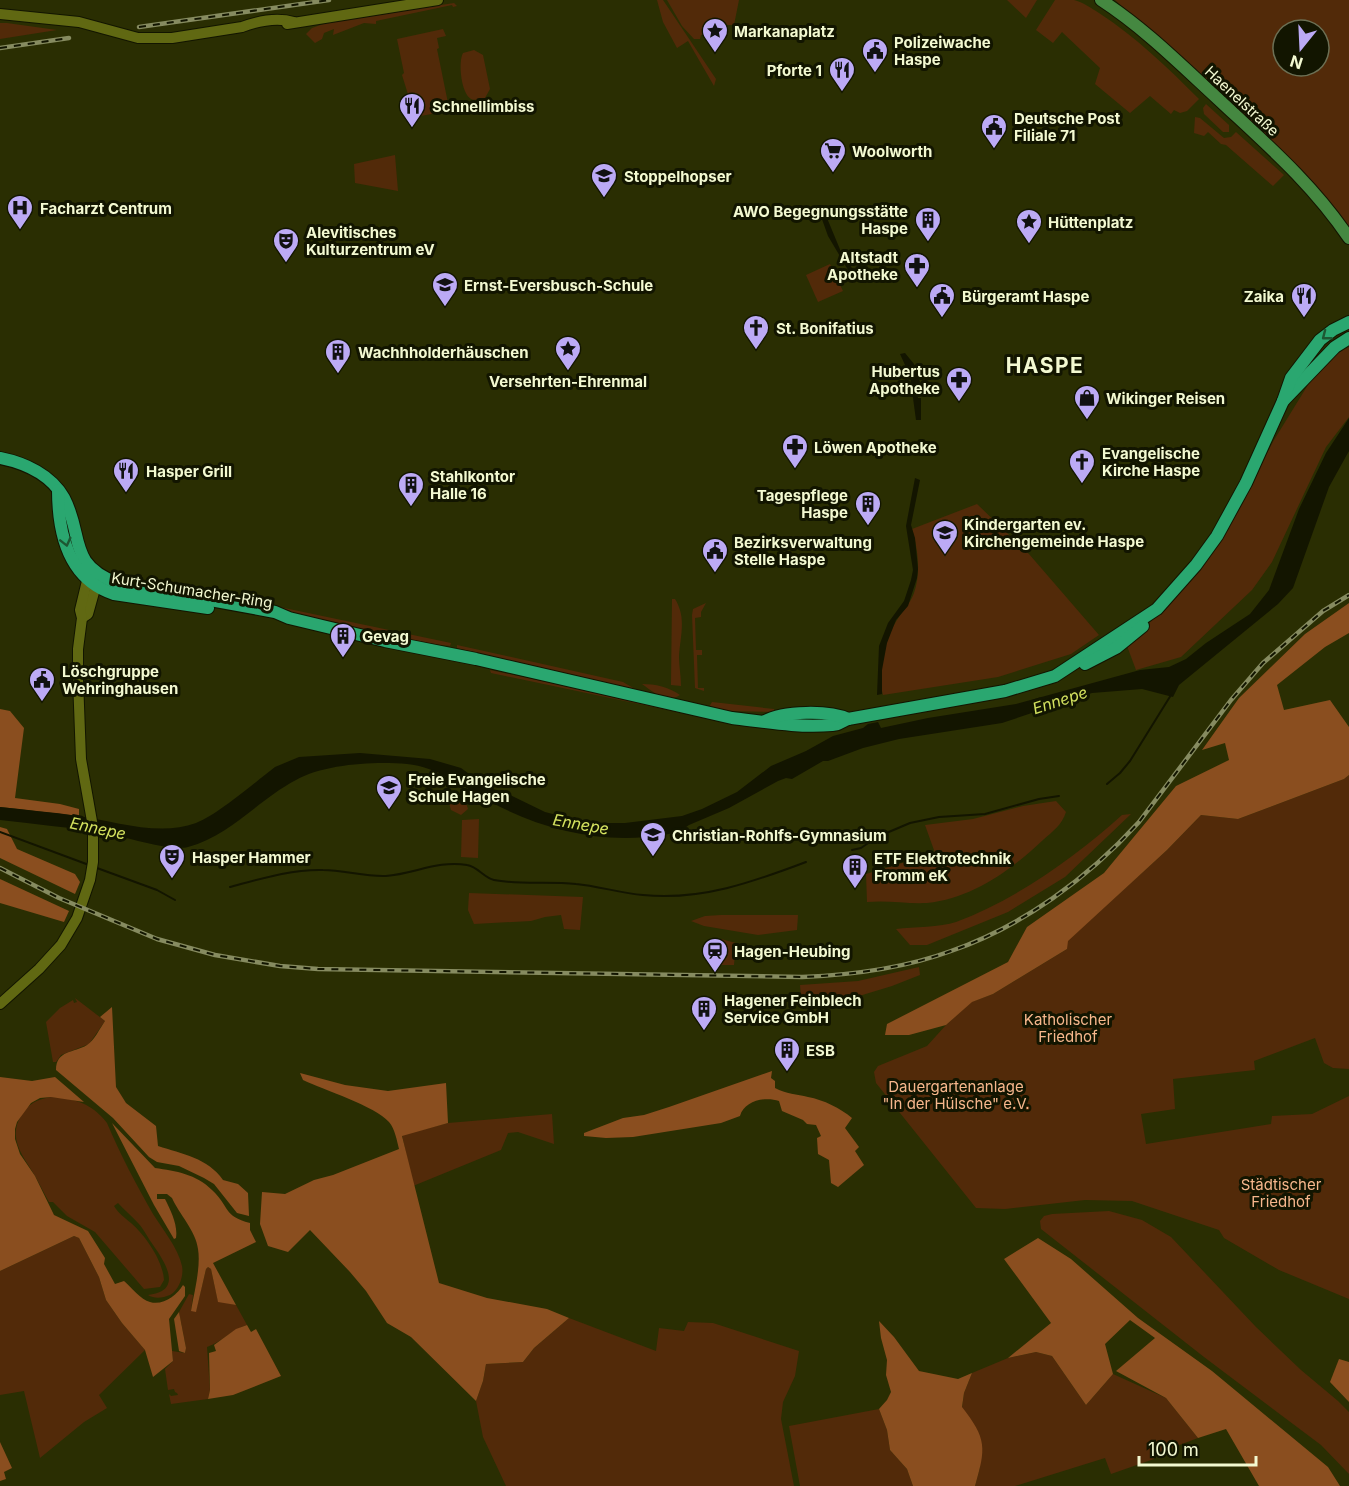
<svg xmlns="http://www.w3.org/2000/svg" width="1349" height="1486" viewBox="0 0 1349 1486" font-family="Inter,sans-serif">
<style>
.green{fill:#522a09;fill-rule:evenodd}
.forest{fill:#8a4e1f}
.water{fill:#131500}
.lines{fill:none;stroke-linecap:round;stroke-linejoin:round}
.stream{stroke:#131500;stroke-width:2}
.tertiary-casing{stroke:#121500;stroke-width:12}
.secondary-casing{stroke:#121500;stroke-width:14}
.primary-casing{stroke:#121500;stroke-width:14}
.tertiary{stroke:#606812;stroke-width:10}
.secondary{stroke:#458841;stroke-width:12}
.primary{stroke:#2aa770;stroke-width:12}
.rail-casing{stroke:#868b60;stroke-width:4.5}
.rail{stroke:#121500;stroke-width:2;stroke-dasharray:7;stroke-linecap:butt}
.oneway{stroke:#1d5732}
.labels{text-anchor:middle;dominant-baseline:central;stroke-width:6;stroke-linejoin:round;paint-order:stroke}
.poi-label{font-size:15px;font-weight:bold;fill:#f3f9d1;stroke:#121500;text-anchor:start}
.street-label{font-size:15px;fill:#f3f9d1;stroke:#121500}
.park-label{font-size:15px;fill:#f7b78c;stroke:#121500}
.water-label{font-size:16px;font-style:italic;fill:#d5e35f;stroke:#121500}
.district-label{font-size:21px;font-weight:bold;letter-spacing:1.5px;fill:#f3f9d1;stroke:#121500}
</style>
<rect width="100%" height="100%" fill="#2a2e02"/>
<g class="green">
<polygon points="657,0 663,0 716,79 714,86 688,41 677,48 663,22"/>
<polygon points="667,0 739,0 734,25 726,25 726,31 701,35 700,39 694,39 682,26"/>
<polygon points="1007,0 1037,0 1026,18"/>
<path d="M1055,0C1061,0 1068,0 1074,0C1083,2 1091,8 1099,13C1136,37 1168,68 1199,99L1187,111L1180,113L1174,110L1171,114L1150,96L1130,113L1095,84L1100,68L1062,32L1053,43L1036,30Z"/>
<path d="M1115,0H1349V230L1313,182ZM1283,30H1319V66H1283Z"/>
<polygon points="454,3 457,6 453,7 452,5 376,21 376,24 364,23 333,35 334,29 324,33 322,39 315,43 306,34 312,28 326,23"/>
<polygon points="0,23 7,23 57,30 0,39"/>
<polygon points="443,29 446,36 437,38 439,48 437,49 448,103 452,103 454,110 415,117 402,75 404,73 397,39"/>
<path d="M474,50L483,55L490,89L485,98C481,99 475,101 471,99C461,93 458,62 463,53Z"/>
<polygon points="1206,104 1229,125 1229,132 1223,132 1204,114 1203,108"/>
<polygon points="1195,117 1200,118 1224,138 1231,137 1236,132 1284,175 1273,186 1226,145 1221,144 1208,132 1204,136 1194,133"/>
<polygon points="395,155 398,191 355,183 354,164"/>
<polygon points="830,264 843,291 818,302 806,275"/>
<polygon points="1349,347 1349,417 1326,447 1272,562 1252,590 1181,657 1136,670 1127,646 1197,574 1222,536 1274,440 1319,367 1333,355"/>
<path d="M977,504L1029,554L1099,635L1071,654L998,677L883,695C877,673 884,639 897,620C903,610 910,604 914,593C921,573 918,549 912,529Z"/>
<path d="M672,599H675C687,618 680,637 679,657C679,666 681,676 681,686L671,685V682Z"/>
<polygon points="706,603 701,612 701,617 695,618 696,650 702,650 702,655 697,655 698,688 704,688 704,691 695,688 692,615 693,609"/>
<polygon points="270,605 451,643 450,646 395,639 266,607"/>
<polygon points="457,645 623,682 640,692 457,648"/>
<polygon points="490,670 676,710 677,712 491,673"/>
<path d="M642,684C655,684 669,687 680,695C666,704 653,692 642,684Z"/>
<polygon points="712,702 774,709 775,712 726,711 709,707"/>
<polygon points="1349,775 1349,1069 1333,1068 1324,1063 1315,1038 1254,1061 1255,1070 1173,1079 1175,1109 1141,1114 1146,1144 1271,1124 1272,1116 1312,1114 1349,1096 1349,1299 1279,1270 1224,1238 1219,1230 1132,1201 1085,1200 1005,1209 976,1208 876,1083 874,1072 878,1066 927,1046 946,1025 971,1002 993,994 1067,949 1067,941 1167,850 1201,815 1238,819 1344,779"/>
<polygon points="454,795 465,800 468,809 461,815 451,810 449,803"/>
<path d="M1056,801L1066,812C1062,825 1053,831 1043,840C1011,870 973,898 927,903C907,904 887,900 867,902L866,874L935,853L925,825L973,819L1023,806Z"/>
<path d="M1131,814L1065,877L1008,912L927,945H910L896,929C914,927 940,927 956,922C1017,899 1074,858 1122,815Z"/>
<polygon points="479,819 478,858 461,857 462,820"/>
<polygon points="469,893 583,897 580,930 564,929 561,915 545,917 531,921 474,924 468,910"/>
<polygon points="721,915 798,915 797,930 758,935 704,926 691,921 705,916"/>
<polygon points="721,939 736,943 734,965 718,965"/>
<polygon points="919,967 920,975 892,986 846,1000 801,997 800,985 858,981"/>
<polygon points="75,998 105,1021 89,1044 61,1055 56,1062 53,1062 46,1022 60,1008 73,1000 74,1003 77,1002"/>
<path d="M51,1097C74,1098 93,1104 107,1123C120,1154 136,1184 153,1214C163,1230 178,1248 182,1266C184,1276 179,1290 170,1295C163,1298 154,1299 148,1295C186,1291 163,1259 151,1242C147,1236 143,1228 138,1223C132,1216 124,1210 118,1203L114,1206C119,1214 124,1217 131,1223C146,1236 163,1261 164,1280L160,1287L144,1289L95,1232L67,1216L53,1202H49C44,1193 40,1185 35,1176C24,1157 7,1139 21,1116C28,1104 37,1099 51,1097Z"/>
<polygon points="552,1114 554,1144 518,1132 508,1133 501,1150 413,1186 402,1135 448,1123"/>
<polygon points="1109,1211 1142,1220 1171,1237 1256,1327 1301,1370 1338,1401 1349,1412 1349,1474 1321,1445 1204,1357 1041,1229 1040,1221 1044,1216 1052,1214"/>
<polygon points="74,1236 79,1238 99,1277 106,1300 122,1323 145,1350 99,1395 107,1408 84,1422 40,1458 24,1391 0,1395 0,1271"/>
<path d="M208,1267L211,1269L218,1301L236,1305L247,1325C232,1329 222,1342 207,1347L210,1390L208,1399L171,1404L169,1394L171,1396L178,1395L177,1393L175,1392L174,1389L168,1390L165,1369L173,1361L172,1351L185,1353L186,1348L179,1312L189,1294L193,1295L191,1311H196L206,1269Z"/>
<polygon points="569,1318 656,1351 659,1328 684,1331 688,1322 713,1323 799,1351 795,1376 783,1402 781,1419 794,1486 506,1486 483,1437 476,1401 483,1381 486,1364 523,1362 534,1348"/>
<polygon points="1036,1352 1052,1356 1086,1405 1113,1374 1166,1398 1198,1438 1153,1455 1154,1459 1111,1474 1105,1458 1015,1486 975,1486 980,1467 962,1408 964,1393 972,1373 1008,1358"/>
<polygon points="879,1409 887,1430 890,1450 907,1469 913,1486 800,1486 789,1426"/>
</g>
<g class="forest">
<polygon points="1349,603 1349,633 1325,647 1277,685 1284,710 1330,700 1349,727 1349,775 1344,779 1238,819 1201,815 1167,850 1068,941 1067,949 993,994 972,1002 946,1025 909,1035 885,1035 887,1024 1008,962 1027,927 1104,873 1176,786 1229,760 1225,743 1202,750 1239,698 1305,634"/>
<polygon points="0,709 10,711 24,728 15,798 60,804 79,809 79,816 0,807"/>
<polygon points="0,827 7,829 17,849 75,874 80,882 75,894 0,858"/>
<polygon points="0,879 69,911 64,922 0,903"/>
<path d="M112,1007L116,1087L126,1103L156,1126L158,1146C182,1154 208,1158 223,1180L238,1184L248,1193L249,1216L237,1213L214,1184L204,1178L179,1166L157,1162L149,1157L113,1118L56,1070C56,1050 74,1053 87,1045C94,1041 100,1028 105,1021L100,1017Z"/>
<path d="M772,1071L771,1078L775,1081V1088C786,1094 797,1094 808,1097C824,1100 840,1108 852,1118L845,1128L859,1147L855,1151L864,1165L838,1187L831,1183L829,1160L818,1154L817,1138L821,1136L816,1125L807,1124L803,1120L782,1111L779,1101C765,1096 744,1101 740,1116L721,1123L633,1137L606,1138L584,1136V1133L623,1118L644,1115L669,1107Z"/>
<path d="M300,1073L345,1085L388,1091L446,1083L448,1123L402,1136L439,1283L487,1298L547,1309L569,1318L534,1348L523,1362L486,1364L483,1381L476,1401L411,1337L387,1323L366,1291L350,1272L310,1230L288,1252L268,1246L260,1224L262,1192L285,1194L314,1180L333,1175L399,1149C397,1141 395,1129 389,1122C375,1106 324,1090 303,1080Z"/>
<path d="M0,1077L32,1081L55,1077L84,1102L51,1097L40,1098L31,1103L17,1122L15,1129V1139L20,1154L35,1176L54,1215L88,1231L105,1258L104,1264L115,1284L124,1281C131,1287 141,1300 150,1302C163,1306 177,1295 183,1285L185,1287V1296L169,1319L173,1361L153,1377L145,1350L122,1323L106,1300L99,1277L79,1238L74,1236L0,1271Z"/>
<path d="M112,1123L155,1168C176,1171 196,1174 212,1190C230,1207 223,1216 250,1223V1230L256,1242L213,1263L236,1305L218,1302L211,1269L208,1267L206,1269L196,1312L191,1311C194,1293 201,1267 198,1249C196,1231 179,1214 172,1198L167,1194H157V1199H165C171,1211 178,1225 176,1238L174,1239L154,1205Z"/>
<polygon points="1038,1238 1071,1259 1138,1318 1212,1371 1328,1467 1340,1486 1259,1486 1226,1429 1198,1438 1166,1398 1116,1371 1155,1338 1130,1320 1105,1344 1113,1374 1086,1405 1052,1356 1036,1352 1008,1358 1051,1323 1004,1259"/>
<polygon points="179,1312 186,1348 185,1353 179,1351 174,1319"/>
<path d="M879,1321L894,1337L919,1371L958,1379L972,1373L964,1393L962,1407C987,1439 986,1448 975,1486H913L907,1469L890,1450L887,1430L879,1409L887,1400L891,1392L886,1375L887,1360L881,1338Z"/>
<polygon points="247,1325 251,1332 256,1329 281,1376 233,1395 208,1399 210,1390 209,1353 216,1351 214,1345 236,1329"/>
<polygon points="1339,1359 1349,1362 1349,1402 1330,1382"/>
<polygon points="0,1442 12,1468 4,1472 6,1479 0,1481"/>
</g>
<g class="water">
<polygon points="822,206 844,259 846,259 859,279 854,280 828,236 818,208"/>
<polygon points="905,353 914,364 920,382 916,385 918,398 921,398 921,420 916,420 910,376 900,354"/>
<path d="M1349,418V451L1329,487L1293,588L1278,604L1179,685L1173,697L1142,689L1092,693L1002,723L899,739L863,748L828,761H823L792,779L786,778L778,781L729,808L689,825C679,834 659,836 646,837C592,842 536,827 489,801C463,786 437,767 407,764C375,761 324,764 296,780C258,800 231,835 188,847C169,852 121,835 99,832C66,827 33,824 0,820V807C26,810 52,812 78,816C115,821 159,837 196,823C219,814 254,783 275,767L299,757L360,753L430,759L461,768L487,787L506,793L545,812L572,819L604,823H625L682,816L702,809L737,792L771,766L806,751L833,736L863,728L868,724L878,722L881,728L928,718L1016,704L1140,670L1169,667L1186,659L1206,643L1250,614L1269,590L1299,509L1326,453Z"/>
<polygon points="915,478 920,480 911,525 915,538 918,569 917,578 908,606 896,620 887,643 882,670 882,694 877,695 879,646 888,623 904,601 911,580 913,570 906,526"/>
</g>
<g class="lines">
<g class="stream">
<polyline points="1107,784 1120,773 1130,761 1171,695"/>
<polyline points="0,832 89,865"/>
<polyline points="852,850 861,848 877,837 910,823 939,817 985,814 1039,799 1059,796"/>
<polyline points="97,868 157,890 175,900"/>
<path d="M230,887C260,879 292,869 323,870C344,870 365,877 386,876C414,874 438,860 467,865C477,866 484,878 494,880C519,885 550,881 576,884C598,886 620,893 643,895C701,901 753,882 806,862"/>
</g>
<defs>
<g id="tertiary">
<path d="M0,14L79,22L138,38H172L242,27C258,21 277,17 294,22"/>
<polyline points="287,24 438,0"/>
<polyline points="82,618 88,614 98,578"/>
<polyline points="0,1004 39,969 61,945 77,918 90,880 93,862 93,827 81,759 78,679 78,649 82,618 80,610 87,581 96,576"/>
</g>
<path id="secondary" d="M1101,0C1144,28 1179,63 1217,98C1265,143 1312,183 1349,238"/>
<g id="primary">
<polyline points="1283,401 1335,347 1349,338"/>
<path d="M0,458C25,463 51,475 64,498C84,536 67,564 117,583L275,612L289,618L385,641L476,659L732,718C766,722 798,728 832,725L838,724L848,719L1005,691L1055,676L1157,609L1196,565L1217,536L1246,483L1283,401L1291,378L1320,340L1333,330L1349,322"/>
<path d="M58,490C58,534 68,579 114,594L208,608"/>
<polyline points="1085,664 1116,648 1143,626"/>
<path d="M765,721C783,711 829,710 848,719"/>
</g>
</defs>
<use href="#tertiary" class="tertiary-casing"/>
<use href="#secondary" class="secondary-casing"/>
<use href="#primary" class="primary-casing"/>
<use href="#tertiary" class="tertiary"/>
<use href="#secondary" class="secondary"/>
<use href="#primary" class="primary"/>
<defs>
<g id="rail">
<polyline points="139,27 329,0"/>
<polyline points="0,48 69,38"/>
<path d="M0,868L59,898L157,939L215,955L280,966L318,969L802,977C851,975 905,968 951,951C1023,926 1088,878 1139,822L1231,700L1263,663L1323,611L1349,595"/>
</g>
</defs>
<use href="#rail" class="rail-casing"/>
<use href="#rail" class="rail"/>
</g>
<defs><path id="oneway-chevron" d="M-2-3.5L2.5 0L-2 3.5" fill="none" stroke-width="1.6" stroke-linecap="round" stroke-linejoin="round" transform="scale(1.5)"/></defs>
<g class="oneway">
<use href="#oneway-chevron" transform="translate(1326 336) rotate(142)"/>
<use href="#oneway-chevron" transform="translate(66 542) rotate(76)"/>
</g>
<defs>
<symbol id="sight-pin" viewBox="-11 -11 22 30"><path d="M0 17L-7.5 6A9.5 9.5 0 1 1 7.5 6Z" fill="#bcaaf5" stroke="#121500"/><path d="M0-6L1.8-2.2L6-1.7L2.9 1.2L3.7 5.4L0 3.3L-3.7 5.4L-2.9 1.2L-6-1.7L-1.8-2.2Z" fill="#111"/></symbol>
<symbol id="civic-pin" viewBox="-11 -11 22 30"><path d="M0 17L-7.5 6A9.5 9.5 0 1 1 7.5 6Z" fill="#bcaaf5" stroke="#121500"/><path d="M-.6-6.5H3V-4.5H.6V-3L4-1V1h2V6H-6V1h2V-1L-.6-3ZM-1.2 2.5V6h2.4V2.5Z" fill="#111"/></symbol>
<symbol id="restaurant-pin" viewBox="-11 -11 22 30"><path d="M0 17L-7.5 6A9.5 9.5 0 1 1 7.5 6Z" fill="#bcaaf5" stroke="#121500"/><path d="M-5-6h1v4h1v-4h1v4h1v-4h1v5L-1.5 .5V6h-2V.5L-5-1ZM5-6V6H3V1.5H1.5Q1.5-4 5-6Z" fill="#111"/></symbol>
<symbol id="supermarket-pin" viewBox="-11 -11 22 30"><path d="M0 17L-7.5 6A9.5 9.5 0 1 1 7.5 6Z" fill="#bcaaf5" stroke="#121500"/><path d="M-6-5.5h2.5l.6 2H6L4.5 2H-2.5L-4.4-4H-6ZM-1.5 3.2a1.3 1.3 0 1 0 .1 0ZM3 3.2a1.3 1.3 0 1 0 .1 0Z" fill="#111"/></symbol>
<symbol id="school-pin" viewBox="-11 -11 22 30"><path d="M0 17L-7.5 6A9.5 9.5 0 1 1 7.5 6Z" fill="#bcaaf5" stroke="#121500"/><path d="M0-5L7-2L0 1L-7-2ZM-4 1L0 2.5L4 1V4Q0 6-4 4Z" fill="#111"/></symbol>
<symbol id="hospital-pin" viewBox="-11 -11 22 30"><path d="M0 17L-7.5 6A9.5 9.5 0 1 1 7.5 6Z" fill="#bcaaf5" stroke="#121500"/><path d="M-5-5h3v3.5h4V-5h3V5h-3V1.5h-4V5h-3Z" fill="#111"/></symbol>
<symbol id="building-pin" viewBox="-11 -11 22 30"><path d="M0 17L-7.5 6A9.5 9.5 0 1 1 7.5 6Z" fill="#bcaaf5" stroke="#121500"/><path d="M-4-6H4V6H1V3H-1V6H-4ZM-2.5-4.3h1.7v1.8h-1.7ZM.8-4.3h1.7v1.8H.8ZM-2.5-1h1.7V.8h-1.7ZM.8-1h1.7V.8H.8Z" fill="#111"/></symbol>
<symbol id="theatre-pin" viewBox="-11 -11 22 30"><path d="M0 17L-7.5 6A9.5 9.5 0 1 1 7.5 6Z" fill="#bcaaf5" stroke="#121500"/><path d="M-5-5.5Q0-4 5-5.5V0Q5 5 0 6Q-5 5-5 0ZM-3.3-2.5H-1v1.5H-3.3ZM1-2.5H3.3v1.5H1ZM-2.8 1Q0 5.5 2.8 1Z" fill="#111"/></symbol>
<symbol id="pharmacy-pin" viewBox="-11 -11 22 30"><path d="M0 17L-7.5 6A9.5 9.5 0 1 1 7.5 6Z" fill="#bcaaf5" stroke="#121500"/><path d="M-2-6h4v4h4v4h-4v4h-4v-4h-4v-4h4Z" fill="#111"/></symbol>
<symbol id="church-pin" viewBox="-11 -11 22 30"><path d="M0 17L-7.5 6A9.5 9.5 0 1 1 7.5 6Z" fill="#bcaaf5" stroke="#121500"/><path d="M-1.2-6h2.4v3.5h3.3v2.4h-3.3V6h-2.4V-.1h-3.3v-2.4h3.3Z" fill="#111"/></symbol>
<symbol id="shop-pin" viewBox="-11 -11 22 30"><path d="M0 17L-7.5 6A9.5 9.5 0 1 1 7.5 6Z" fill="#bcaaf5" stroke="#121500"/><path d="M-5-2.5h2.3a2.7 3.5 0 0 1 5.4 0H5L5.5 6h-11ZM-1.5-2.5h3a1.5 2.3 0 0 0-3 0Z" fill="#111"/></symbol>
<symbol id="station-pin" viewBox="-11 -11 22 30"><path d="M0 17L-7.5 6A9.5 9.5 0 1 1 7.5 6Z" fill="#bcaaf5" stroke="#121500"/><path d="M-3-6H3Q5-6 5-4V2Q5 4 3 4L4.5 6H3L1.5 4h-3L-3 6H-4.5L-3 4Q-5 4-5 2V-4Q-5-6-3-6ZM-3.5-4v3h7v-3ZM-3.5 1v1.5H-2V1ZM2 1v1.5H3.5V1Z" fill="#111"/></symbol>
</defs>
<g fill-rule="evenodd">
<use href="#sight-pin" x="700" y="16" width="30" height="40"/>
<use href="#civic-pin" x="860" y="36" width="30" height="40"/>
<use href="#restaurant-pin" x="827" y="55" width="30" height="40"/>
<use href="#restaurant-pin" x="397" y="91" width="30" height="40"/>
<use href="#civic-pin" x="979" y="112" width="30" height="40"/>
<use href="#supermarket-pin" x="818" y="136" width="30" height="40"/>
<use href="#school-pin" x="589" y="161" width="30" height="40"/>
<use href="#hospital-pin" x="5" y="193" width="30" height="40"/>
<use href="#building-pin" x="913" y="205" width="30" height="40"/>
<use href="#sight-pin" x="1014" y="207" width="30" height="40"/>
<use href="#theatre-pin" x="271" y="226" width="30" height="40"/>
<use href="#pharmacy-pin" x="902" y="251" width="30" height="40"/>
<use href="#school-pin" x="430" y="270" width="30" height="40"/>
<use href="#civic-pin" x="927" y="281" width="30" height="40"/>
<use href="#restaurant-pin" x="1289" y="281" width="30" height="40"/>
<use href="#church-pin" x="741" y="313" width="30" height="40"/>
<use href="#sight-pin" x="553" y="334" width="30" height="40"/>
<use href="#building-pin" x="323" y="337" width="30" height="40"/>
<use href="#pharmacy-pin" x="944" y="365" width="30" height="40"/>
<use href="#shop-pin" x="1072" y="383" width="30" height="40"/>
<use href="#pharmacy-pin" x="780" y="432" width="30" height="40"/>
<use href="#church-pin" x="1067" y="447" width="30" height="40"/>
<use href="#restaurant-pin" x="111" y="456" width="30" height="40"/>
<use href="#building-pin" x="396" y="470" width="30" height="40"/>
<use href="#building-pin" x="853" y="489" width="30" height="40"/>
<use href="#school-pin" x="930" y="518" width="30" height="40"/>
<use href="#civic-pin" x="700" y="536" width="30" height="40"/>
<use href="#building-pin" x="328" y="621" width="30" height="40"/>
<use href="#civic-pin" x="27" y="665" width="30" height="40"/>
<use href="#school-pin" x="374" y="773" width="30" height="40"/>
<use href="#school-pin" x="638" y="820" width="30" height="40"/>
<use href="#theatre-pin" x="157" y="842" width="30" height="40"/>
<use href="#building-pin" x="840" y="852" width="30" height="40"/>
<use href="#station-pin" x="700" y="936" width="30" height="40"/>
<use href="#building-pin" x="689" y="994" width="30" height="40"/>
<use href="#building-pin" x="772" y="1035" width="30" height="40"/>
</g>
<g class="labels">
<g class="poi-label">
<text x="734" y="31">Markanaplatz</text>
<text x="894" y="42">Polizeiwache<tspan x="894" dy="17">Haspe</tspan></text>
<text x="822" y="70" text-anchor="end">Pforte 1</text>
<text x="432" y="106">Schnellimbiss</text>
<text x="1014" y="118">Deutsche Post<tspan x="1014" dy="17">Filiale 71</tspan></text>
<text x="852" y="151">Woolworth</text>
<text x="624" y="176">Stoppelhopser</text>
<text x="40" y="208">Facharzt Centrum</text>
<text x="908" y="211" text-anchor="end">AWO Begegnungsstätte<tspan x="908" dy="17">Haspe</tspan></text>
<text x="1048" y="222">Hüttenplatz</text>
<text x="306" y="232">Alevitisches<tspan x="306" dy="17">Kulturzentrum eV</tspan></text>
<text x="898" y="257" text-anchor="end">Altstadt<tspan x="898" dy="17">Apotheke</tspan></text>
<text x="464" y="285">Ernst-Eversbusch-Schule</text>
<text x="962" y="296">Bürgeramt Haspe</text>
<text x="1284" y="296" text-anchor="end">Zaika</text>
<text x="776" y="328">St. Bonifatius</text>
<text x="358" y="352">Wachhholderhäuschen</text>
<text x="940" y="371" text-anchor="end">Hubertus<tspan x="940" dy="17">Apotheke</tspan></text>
<text x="568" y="381" text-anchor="middle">Versehrten-Ehrenmal</text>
<text x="1106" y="398">Wikinger Reisen</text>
<text x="814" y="447">Löwen Apotheke</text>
<text x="1102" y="453">Evangelische<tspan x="1102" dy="17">Kirche Haspe</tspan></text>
<text x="146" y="471">Hasper Grill</text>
<text x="430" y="476">Stahlkontor<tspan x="430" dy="17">Halle 16</tspan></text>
<text x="848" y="495" text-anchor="end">Tagespflege<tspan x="848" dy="17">Haspe</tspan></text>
<text x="964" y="524">Kindergarten ev.<tspan x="964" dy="17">Kirchengemeinde Haspe</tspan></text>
<text x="734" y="542">Bezirksverwaltung<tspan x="734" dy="17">Stelle Haspe</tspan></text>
<text x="362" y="636">Gevag</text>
<text x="62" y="671">Löschgruppe<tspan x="62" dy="17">Wehringhausen</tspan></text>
<text x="408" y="779">Freie Evangelische<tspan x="408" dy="17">Schule Hagen</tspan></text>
<text x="672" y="835">Christian-Rohlfs-Gymnasium</text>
<text x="192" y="857">Hasper Hammer</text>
<text x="874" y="858">ETF Elektrotechnik<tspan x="874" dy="17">Fromm eK</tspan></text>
<text x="734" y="951">Hagen-Heubing</text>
<text x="724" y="1000">Hagener Feinblech<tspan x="724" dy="17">Service GmbH</tspan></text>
<text x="806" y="1050">ESB</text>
</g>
<g class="street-label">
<text transform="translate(1242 101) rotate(43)">Haenelstraße</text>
<text transform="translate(192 590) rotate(9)">Kurt-Schumacher-Ring</text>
</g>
<g class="park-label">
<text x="1068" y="1019">Katholischer<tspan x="1068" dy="17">Friedhof</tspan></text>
<text x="956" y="1086">Dauergartenanlage<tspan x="956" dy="17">"In der Hülsche" e.V.</tspan></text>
<text x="1281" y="1184">Städtischer<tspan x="1281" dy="17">Friedhof</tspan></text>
</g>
<g class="water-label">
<text transform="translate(1060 700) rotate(-18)">Ennepe</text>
<text transform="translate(581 824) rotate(10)">Ennepe</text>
<text transform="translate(98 828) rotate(12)">Ennepe</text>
</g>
<g class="district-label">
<text x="1045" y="365">HASPE</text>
</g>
</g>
<g transform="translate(1301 48) rotate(198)"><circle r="28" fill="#121500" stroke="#6c7054" stroke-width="1.5"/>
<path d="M0-4.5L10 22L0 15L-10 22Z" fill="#bcaaf5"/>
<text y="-9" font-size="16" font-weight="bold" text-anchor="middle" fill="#f3f9d1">N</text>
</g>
<path d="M1139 1456v9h117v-9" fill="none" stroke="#f3f9d1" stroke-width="3"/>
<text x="1148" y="1456" font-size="18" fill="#f3f9d1" stroke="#121500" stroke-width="4.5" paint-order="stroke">100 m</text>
</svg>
